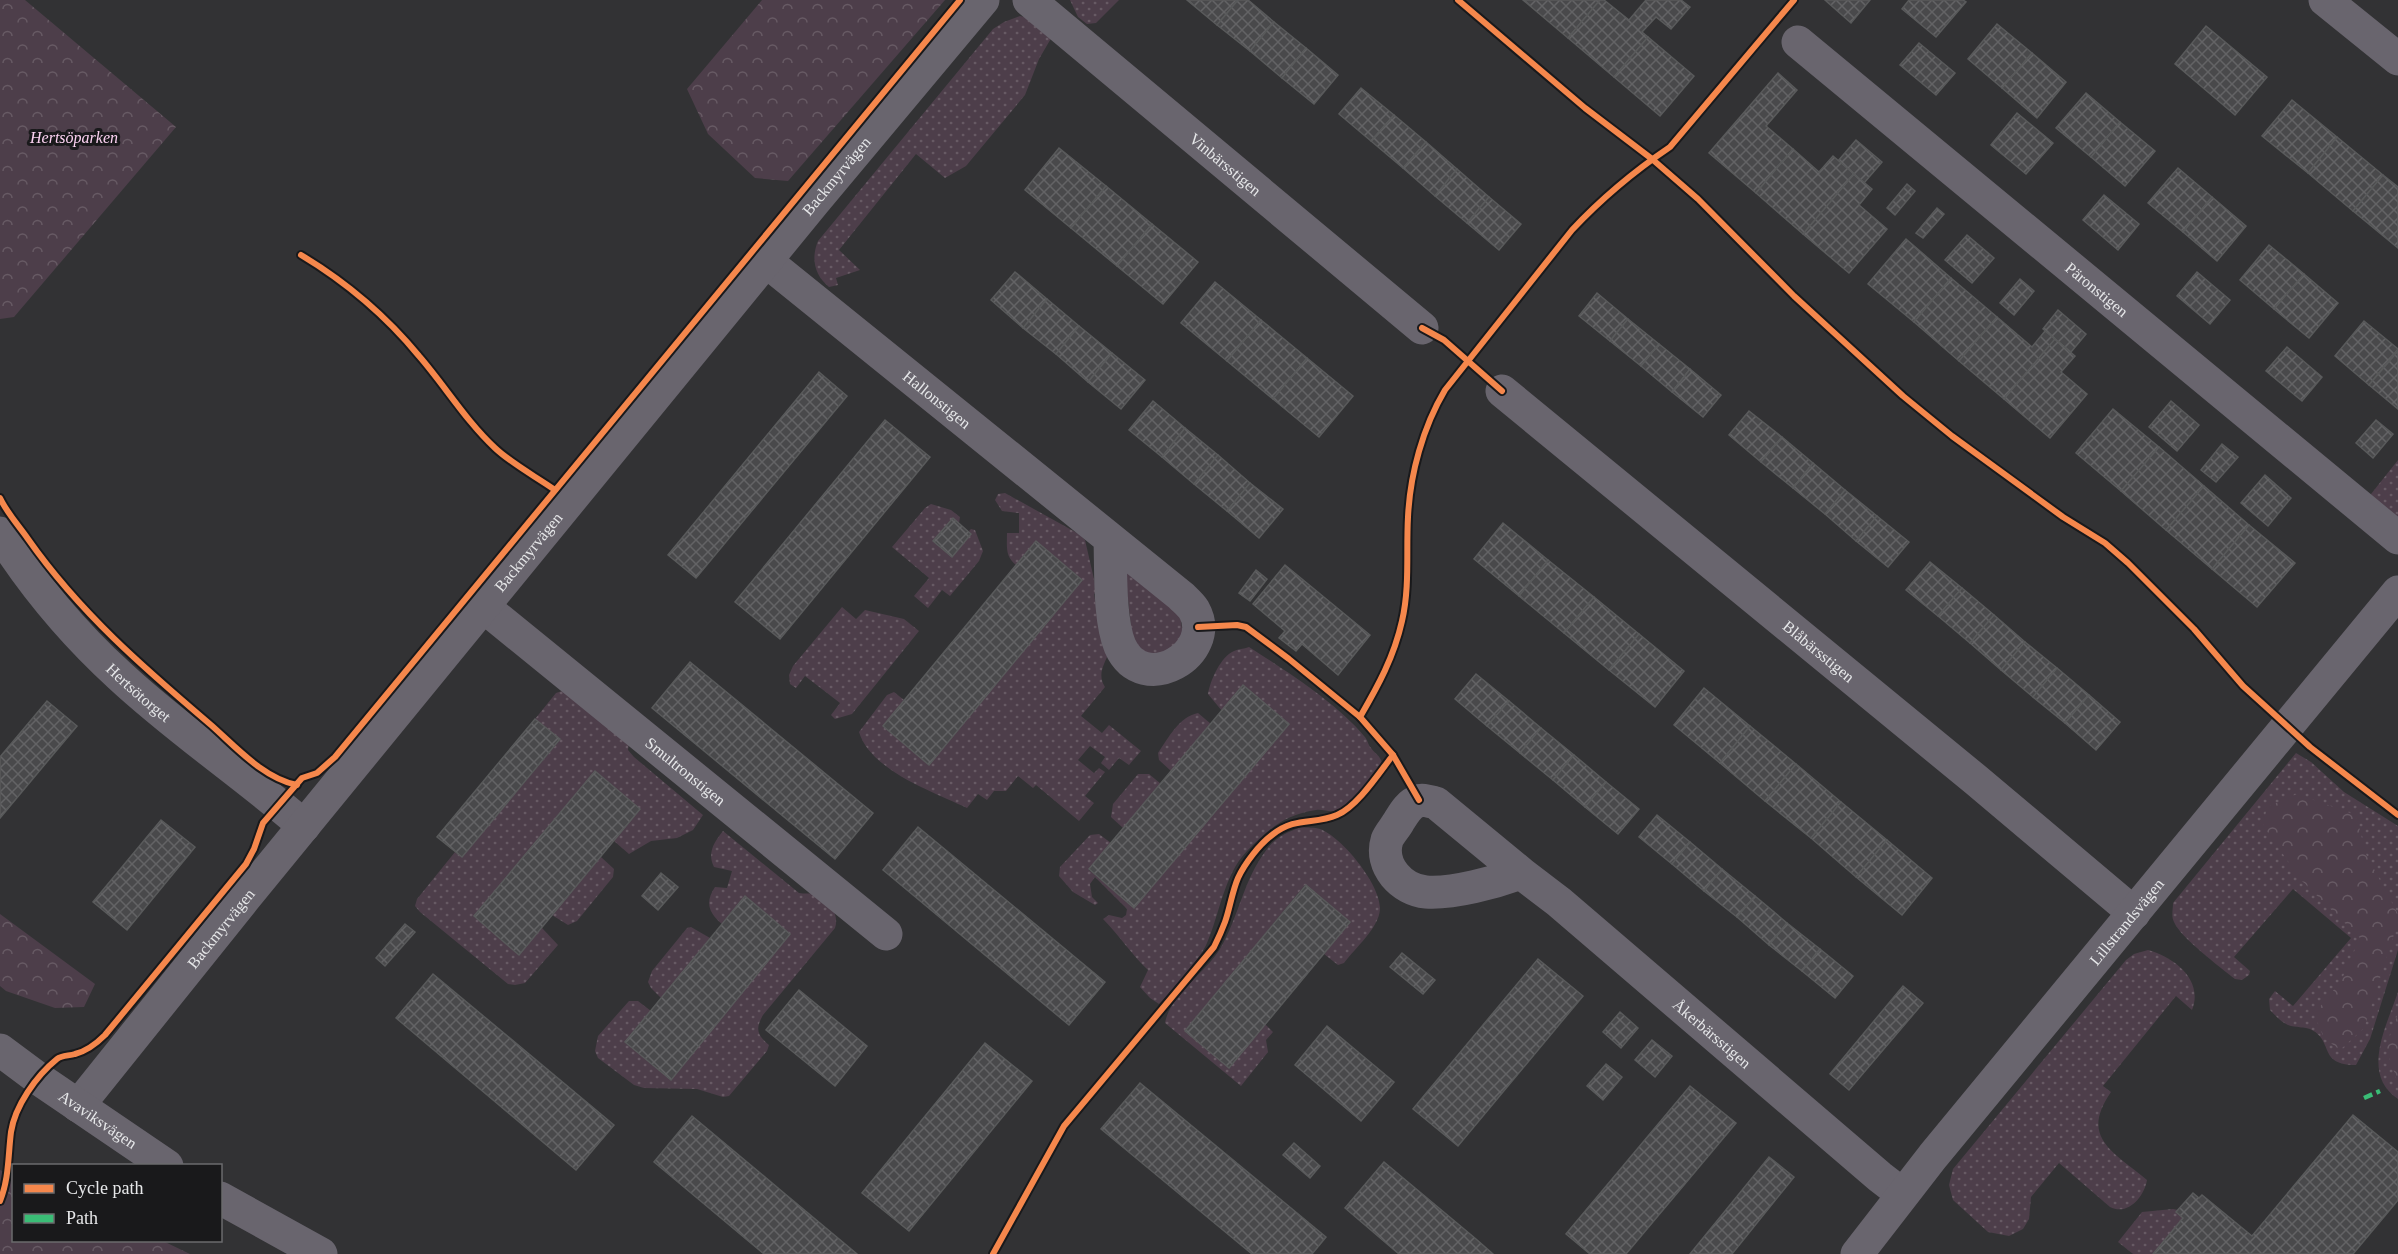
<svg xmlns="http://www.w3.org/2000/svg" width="2398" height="1254" viewBox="0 0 2398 1254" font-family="'Times New Roman',serif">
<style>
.grass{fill:url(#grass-dots)}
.forest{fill:url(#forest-crowns)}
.building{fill:url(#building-cross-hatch);stroke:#595a5b;stroke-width:1.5}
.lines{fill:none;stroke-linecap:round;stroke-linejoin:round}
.minor{stroke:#69656e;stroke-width:33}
.tertiary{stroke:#69656e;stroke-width:33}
.quiet{stroke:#3abd76;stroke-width:4.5;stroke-dasharray:9 4.5;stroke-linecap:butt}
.cycleway-casing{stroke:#19191b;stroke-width:10}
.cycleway{stroke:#f5874c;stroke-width:6}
.labels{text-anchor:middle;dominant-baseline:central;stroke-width:6;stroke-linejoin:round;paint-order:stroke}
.park-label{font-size:16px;font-style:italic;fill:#fcd2f2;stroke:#19191b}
.street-label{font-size:16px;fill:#e6e7e9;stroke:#19191b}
</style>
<defs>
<pattern id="grass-dots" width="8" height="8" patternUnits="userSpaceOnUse" patternTransform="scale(1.5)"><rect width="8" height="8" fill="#4d3e4a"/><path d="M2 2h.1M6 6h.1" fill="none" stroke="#675a64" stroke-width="1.8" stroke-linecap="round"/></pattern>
<pattern id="forest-crowns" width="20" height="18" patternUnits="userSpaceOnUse" patternTransform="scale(1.5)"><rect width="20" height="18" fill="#4d3e4a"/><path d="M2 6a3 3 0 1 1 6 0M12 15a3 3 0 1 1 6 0" fill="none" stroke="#675a64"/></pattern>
<pattern id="building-cross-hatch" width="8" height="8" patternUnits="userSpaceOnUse" patternTransform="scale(1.5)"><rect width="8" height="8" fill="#49494b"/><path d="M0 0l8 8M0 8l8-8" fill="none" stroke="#636365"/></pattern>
</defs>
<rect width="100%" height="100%" fill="#323234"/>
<g class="grass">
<polygon points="1070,0 1119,0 1096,23 1087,24 1078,17"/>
<path d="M1020,16L1032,19L1053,35L1039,59L1025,95L966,166L945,178L916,154L839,250L860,270L836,278L838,285L829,287C814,275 811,258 818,241L993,29L1004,22Z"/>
<polygon points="2398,460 2398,545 2352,518"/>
<path d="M1005,493L1079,534L1085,540L1097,592L1094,594L1102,638L1109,653C1104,664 1097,675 1105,687L1081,716L1102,733L1109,725L1141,751L1129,765L1119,758L1109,770L1101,763L1105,757L1090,746L1078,760L1094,773L1099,768L1105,772L1085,796L1094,803L1079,821L1036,785L1033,788L1018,776L1006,791H994L987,800L978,794L967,808C934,792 871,771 859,732L887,695L894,692L904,700L883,726L929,764L1082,580L1036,541L1016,565C1005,556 1007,547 1007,533H1019V513L1002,511L995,500L998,494Z"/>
<polygon points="931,504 951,510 960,517 959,523 953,518 952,556 971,534 969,531 971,529 975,530 983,551 979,561 950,596 942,590 928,608 914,596 929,578 892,547 925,508"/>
<polygon points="1125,571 1180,614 1183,636 1176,649 1155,657 1133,646"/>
<polygon points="842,607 856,619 865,610 904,619 919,631 852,714 835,719 831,715 840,703 805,676 796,688 790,684 789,675 793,666"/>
<path d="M1249,647C1285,670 1338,704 1364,736C1368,740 1368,745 1371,748C1375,754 1380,755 1382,763C1372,776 1351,808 1334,811C1329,812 1322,809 1316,810C1284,815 1270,828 1247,851C1224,875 1220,913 1207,943C1201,958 1172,990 1159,1004L1150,998L1140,987L1148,970C1131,954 1120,936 1103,919L1109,915L1122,918L1126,915L1127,909L1095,877L1090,884L1092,897L1098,903L1095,905L1073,892L1059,876L1060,867L1090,835L1099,834L1111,843L1089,870L1134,907L1289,724L1243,686L1222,711L1208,694C1210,681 1221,656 1234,651C1238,649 1244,649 1249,647Z"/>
<polygon points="562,691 629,742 628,750 634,757 703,815 693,830 677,838 651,841 629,854 614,841 640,809 595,772 474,916 519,954 542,928 558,945 525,983 515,985 508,984 420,912 415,906 417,899 455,852 462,857 560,740 535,719 556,693"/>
<path d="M1198,713L1211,724L1171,771L1159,760L1158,753C1169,737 1179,717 1198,713Z"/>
<path d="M2296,753L2311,762L2344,792L2398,826V950L2370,1039L2356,1065C2318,1065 2334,1042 2312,1030C2304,1026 2296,1028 2288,1025C2281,1022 2275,1015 2270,1010L2269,999L2275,991L2293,1006L2351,938L2293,889L2234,957L2250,971L2249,975L2242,980L2235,979C2221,968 2180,937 2174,922C2171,916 2173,910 2173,903Z"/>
<polygon points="1138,774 1149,774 1161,784 1123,828 1111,817 1113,804"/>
<path d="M1301,827C1307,828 1315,827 1320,829C1342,837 1381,885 1380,909C1379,928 1355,948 1344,963L1338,965L1324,954L1350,922L1305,885L1185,1031L1229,1067L1265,1024L1273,1032L1266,1040L1268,1052L1241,1086L1165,1023C1170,995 1206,972 1220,949C1239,917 1243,880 1267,849C1276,837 1288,832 1301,827Z"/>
<path d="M723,831L799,893C804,894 810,893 814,894C828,900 840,913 835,928L763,1015C755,1029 757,1035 769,1045L767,1051L729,1096L723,1097L697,1089L644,1088L634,1085L598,1058L595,1051L598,1036L629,1001H638L651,1011L625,1042L671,1079L790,934L745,896L722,924C708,912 705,902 715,887L727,888L732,871L714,867C707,853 714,842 723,831Z"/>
<polygon points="601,857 614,869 613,877 577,921 568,925 552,915"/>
<polygon points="691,927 710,938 661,998 651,988 648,982 652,971 687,928"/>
<path d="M2148,950C2174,957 2204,980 2192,1010L2176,996L2103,1086L2111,1092C2079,1138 2114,1152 2147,1180C2144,1197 2128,1216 2110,1207L2059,1163L2031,1197L2029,1219L2023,1229L2009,1236L1988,1232L1953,1200L1949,1185L1953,1169L2126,960L2134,954Z"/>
<path d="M2398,992V1099C2360,1074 2387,1025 2398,992Z"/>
<polygon points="2173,1209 2178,1210 2183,1218 2153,1254 2133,1254 2118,1242 2142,1212"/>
</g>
<g class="forest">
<polygon points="0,0 25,0 176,127 14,317 0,319"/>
<polygon points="762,0 945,0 788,181 755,178 708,134 687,89"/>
<polygon points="2297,794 2356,815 2366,854 2398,914 2398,922 2364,1028 2340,1050 2324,1038 2314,1014 2341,981 2360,938 2302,881 2263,826 2267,807"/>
<polygon points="0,914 95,984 84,1007 55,1008 6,991 0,986"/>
<polygon points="2398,1013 2398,1084 2386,1047"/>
<polygon points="0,1170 13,1175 14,1240 163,1241 190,1254 0,1254"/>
</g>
<g class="building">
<polygon points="1187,0 1238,0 1217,25"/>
<polygon points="1238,0 1248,0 1274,22 1250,51 1217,25"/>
<polygon points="1523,0 1600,0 1568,38"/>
<polygon points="1600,0 1604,0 1629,20 1646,0 1681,0 1690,7 1671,29 1656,17 1642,32 1648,37 1614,77 1568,38"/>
<polygon points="1825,0 1870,0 1851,23"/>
<polygon points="1909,0 1963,0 1966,2 1936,37 1902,9"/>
<polygon points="1274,22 1306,48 1282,78 1250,51"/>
<polygon points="1997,24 2032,53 2002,88 1968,59"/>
<polygon points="2206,26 2267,77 2235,115 2175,64"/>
<polygon points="1648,37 1694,76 1660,116 1614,77"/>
<polygon points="1919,43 1955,73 1936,95 1900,65"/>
<polygon points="1306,48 1338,75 1314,104 1282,78"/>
<polygon points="2032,53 2066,82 2037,118 2002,88"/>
<polygon points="1778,73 1797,90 1766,126 1793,149 1756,193 1709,153"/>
<polygon points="1361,88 1394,115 1371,141 1339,114"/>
<polygon points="2086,93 2120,122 2091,157 2056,128"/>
<polygon points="2292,100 2337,137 2308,173 2262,136"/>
<polygon points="2017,113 2053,143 2026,174 1991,145"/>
<polygon points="1394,115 1426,142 1403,168 1371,141"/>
<polygon points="2120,122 2155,151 2125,186 2091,157"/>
<polygon points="2337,137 2383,175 2353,211 2308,173"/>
<polygon points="1856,140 1882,162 1864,183 1838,161"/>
<polygon points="1426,142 1457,169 1435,196 1403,168"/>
<polygon points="1059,148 1106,186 1071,228 1025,190"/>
<polygon points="1793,149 1819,172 1833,156 1854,174 1803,234 1756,193"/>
<polygon points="2178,168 2212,197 2183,232 2148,203"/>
<polygon points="1457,169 1489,197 1467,223 1435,196"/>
<polygon points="1854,174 1872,189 1859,205 1887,229 1849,273 1803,234"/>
<polygon points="2383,175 2398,187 2398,248 2353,211"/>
<polygon points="1907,184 1915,191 1895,215 1887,208"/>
<polygon points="1106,186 1152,224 1117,266 1071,228"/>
<polygon points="2104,195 2139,224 2118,250 2083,220"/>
<polygon points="1489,197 1521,224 1499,250 1467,223"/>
<polygon points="2212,197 2246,226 2217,261 2183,232"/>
<polygon points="1937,208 1944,214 1923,238 1916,233"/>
<polygon points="1152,224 1198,262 1163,304 1117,266"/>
<polygon points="1967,235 1994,258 1972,283 1945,260"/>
<polygon points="1906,239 1951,278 1914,322 1868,284"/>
<polygon points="2269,245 2304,274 2274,309 2240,280"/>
<polygon points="1015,272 1047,299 1023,328 991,300"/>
<polygon points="2197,272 2230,300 2210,324 2177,296"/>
<polygon points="2304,274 2338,303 2309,338 2274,309"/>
<polygon points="1951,278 1997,317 1959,361 1914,322"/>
<polygon points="2020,279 2034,291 2014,315 2000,303"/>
<polygon points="1215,282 1261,320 1227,361 1181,323"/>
<polygon points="1597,293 1628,319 1610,341 1579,316"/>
<polygon points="1047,299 1079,326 1056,354 1023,328"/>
<polygon points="2058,310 2086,334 2071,352 2043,329"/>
<polygon points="1997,317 2032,347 2045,331 2055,339 2004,399 1959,361"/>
<polygon points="1628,319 1659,344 1641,366 1610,341"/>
<polygon points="1261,320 1307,358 1273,399 1227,361"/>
<polygon points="2364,321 2398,349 2369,385 2335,356"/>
<polygon points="1079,326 1112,353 1088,382 1056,354"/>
<polygon points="2055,339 2075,356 2061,372 2087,394 2050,438 2004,399"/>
<polygon points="1659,344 1690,369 1672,392 1641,366"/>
<polygon points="2287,347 2322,377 2302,401 2266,371"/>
<polygon points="2398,351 2398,409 2369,385"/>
<polygon points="1112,353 1145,380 1121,409 1088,382"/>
<polygon points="1307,358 1353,396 1319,437 1273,399"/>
<polygon points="1690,369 1721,395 1703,417 1672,392"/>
<polygon points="819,372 847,396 696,578 668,555"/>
<polygon points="1153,401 1185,428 1162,457 1129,430"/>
<polygon points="2171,401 2199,425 2177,451 2149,427"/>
<polygon points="2113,409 2159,447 2121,491 2076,453"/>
<polygon points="1749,411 1782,437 1761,462 1729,435"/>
<polygon points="885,420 930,457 780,639 735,602"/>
<polygon points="2376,420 2393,434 2373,458 2356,443"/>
<polygon points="1185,428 1218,455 1194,484 1162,457"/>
<polygon points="1782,437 1813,463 1793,488 1761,462"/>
<polygon points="2222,444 2238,457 2216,482 2201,470"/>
<polygon points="2159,447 2204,486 2166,530 2121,491"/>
<polygon points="1218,455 1250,483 1227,511 1194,484"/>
<polygon points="1813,463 1845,490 1825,514 1793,488"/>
<polygon points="2265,475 2291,498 2268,526 2241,503"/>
<polygon points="1250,483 1283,509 1259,538 1227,511"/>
<polygon points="2204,486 2249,525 2212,569 2166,530"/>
<polygon points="1845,490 1877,516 1856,541 1825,514"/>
<polygon points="1877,516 1909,542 1888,567 1856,541"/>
<polygon points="953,518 971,534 952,557 933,541"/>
<polygon points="1503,523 1548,560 1519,596 1474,559"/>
<polygon points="2249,525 2295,563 2257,607 2212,569"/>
<polygon points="1036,541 1082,580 929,765 883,726"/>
<polygon points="1548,560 1594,597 1564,633 1519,596"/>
<polygon points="1930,562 1962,588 1938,616 1906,590"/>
<polygon points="1285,565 1370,635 1338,675 1302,644 1296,651 1279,638 1285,631 1253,604"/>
<polygon points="1256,570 1267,579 1250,601 1239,593"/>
<polygon points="1962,588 1994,615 1970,643 1938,616"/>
<polygon points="1594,597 1639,634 1609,670 1564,633"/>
<polygon points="1994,615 2025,642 2001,670 1970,643"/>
<polygon points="1639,634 1684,671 1655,707 1609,670"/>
<polygon points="2025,642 2057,668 2033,697 2001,670"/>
<polygon points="690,662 873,813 835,859 652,708"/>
<polygon points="2057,668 2089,695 2065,723 2033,697"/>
<polygon points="1476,674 1509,701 1487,726 1455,699"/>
<polygon points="1243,685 1289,724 1134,908 1089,869"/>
<polygon points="1704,688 1750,726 1720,763 1674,725"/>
<polygon points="2089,695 2120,722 2096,750 2065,723"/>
<polygon points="47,701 77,726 0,818 0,757"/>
<polygon points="1509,701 1541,728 1520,753 1487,726"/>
<polygon points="535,719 560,739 462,857 437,837"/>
<polygon points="1750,726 1796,764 1765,801 1720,763"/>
<polygon points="1541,728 1574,755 1553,780 1520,753"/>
<polygon points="1574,755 1606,782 1585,807 1553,780"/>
<polygon points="1796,764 1841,802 1811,838 1765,801"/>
<polygon points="595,771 640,809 519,955 474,916"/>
<polygon points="1606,782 1639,809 1618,834 1585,807"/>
<polygon points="1841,802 1887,840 1856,877 1811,838"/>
<polygon points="1657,815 1690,842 1672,864 1639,837"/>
<polygon points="161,820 195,847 127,930 93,902"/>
<polygon points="918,827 1105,982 1069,1025 883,870"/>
<polygon points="1887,840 1932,878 1902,915 1856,877"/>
<polygon points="1690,842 1722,869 1704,891 1672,864"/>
<polygon points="1722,869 1755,896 1737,917 1704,891"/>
<polygon points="661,873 678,887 658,910 642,896"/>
<polygon points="1306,885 1350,922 1229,1068 1185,1031"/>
<polygon points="745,896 790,934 671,1080 625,1042"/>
<polygon points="1755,896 1787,923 1769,945 1737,917"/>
<polygon points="1787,923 1820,949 1802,971 1769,945"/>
<polygon points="405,924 415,932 385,966 376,958"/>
<polygon points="1820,949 1853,976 1835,998 1802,971"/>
<polygon points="1402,953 1435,980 1423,994 1390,967"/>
<polygon points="1538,959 1583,996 1458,1146 1413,1109"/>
<polygon points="433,974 614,1125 576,1170 396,1018"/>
<polygon points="1903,986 1923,1003 1849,1090 1830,1074"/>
<polygon points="799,990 867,1046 835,1086 766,1030"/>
<polygon points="1620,1012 1638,1028 1621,1048 1603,1032"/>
<polygon points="1327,1026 1394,1082 1361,1121 1295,1065"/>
<polygon points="1652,1040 1672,1056 1655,1077 1635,1060"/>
<polygon points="985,1043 1032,1081 909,1231 862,1193"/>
<polygon points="1606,1064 1622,1077 1603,1100 1587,1086"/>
<polygon points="1140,1083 1326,1237 1312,1254 1252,1254 1101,1129"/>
<polygon points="1690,1086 1736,1123 1626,1254 1590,1254 1566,1234"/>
<polygon points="2353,1115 2398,1152 2398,1200 2353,1254 2153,1254 2183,1218 2176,1212 2193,1193 2199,1198 2202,1195 2252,1236"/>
<polygon points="692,1116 784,1193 857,1254 764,1254 654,1162"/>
<polygon points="1294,1143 1320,1166 1310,1178 1283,1155"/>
<polygon points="1769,1157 1794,1177 1732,1254 1690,1254"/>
<polygon points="1384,1162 1476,1239 1493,1254 1399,1254 1345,1208"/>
</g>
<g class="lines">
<g class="minor">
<path id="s1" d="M1029,0L1422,328"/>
<polyline points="2325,0 2398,59"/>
<path id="s2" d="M1798,42L2398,538"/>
<path id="s3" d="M766,261L1181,596C1185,600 1191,605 1194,610C1218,653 1143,698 1120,646C1109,620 1111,569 1110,540"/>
<path id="s4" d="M1502,391L1976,780L2134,913"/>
<path id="s5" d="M0,533C33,585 74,634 120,676C178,730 244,774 304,826"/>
<path id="s6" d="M484,607L886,934"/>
<path id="s7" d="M1521,873L1436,803C1430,802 1423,799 1418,801C1409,804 1404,813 1399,821C1396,827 1389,834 1387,840C1379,866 1402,890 1426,892C1453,894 1496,882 1521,873L1559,902L1880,1177L1902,1194"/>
<path id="s8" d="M78,1106L244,899L814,202L983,0"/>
<path id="s9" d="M1857,1254L1933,1156L2398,592"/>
</g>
<g class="tertiary">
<path id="s10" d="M0,1050L39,1079L167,1166"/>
<polyline points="220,1198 321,1254"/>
</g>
<polyline class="quiet" points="2364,1098 2380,1091"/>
<defs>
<g id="cycleway">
<polyline points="1458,0 1585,108 1652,159 1698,199 1794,296 1903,396 1952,436 2063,517 2105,543 2128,563 2194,629 2243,686 2264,705 2310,747 2398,815"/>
<path d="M301,255C346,282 386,316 419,356C445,386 466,421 495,448C512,464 535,476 555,490"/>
<polyline points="1422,328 1444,340 1502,391"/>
<path d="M0,498C7,513 19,526 28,539C80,613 144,668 211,725C236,747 263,778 297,785"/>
<polyline points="1198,627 1237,625 1246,627 1289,659 1360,717 1393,755 1419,800"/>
<path d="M1360,717C1378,686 1394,657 1402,621C1410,587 1406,551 1408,517C1410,474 1423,427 1445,390L1572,230C1601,199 1636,170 1670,147L1794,0"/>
<path d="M0,1201C9,1179 8,1156 11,1132C15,1106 36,1076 57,1059C62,1055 69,1056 75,1054C87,1051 96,1044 105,1035L246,864L254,849L263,823L302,778L317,773L335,757L960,0"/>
<path d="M993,1254L1064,1126L1214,947C1218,939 1222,930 1225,922C1230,908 1232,892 1238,878C1245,863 1259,845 1272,835C1296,816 1314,825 1337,815C1357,807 1379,773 1393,755"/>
</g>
</defs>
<use href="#cycleway" class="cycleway-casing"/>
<use href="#cycleway" class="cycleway"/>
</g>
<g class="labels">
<g class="park-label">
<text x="74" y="137">Hertsöparken</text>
</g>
<g class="street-label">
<text stroke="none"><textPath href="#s1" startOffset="256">Vinbärsstigen</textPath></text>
<text stroke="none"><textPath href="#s8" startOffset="1200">Backmyrvägen</textPath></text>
<text stroke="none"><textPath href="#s2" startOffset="388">Päronstigen</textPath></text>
<text stroke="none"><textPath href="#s3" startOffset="220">Hallonstigen</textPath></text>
<text stroke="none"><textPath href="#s8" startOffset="714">Backmyrvägen</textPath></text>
<text stroke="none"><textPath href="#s4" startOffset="410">Blåbärsstigen</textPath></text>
<text stroke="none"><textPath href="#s5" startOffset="212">Hertsötorget</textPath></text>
<text stroke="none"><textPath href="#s6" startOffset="260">Smultronstigen</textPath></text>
<text stroke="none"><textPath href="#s9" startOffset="428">Lillstrandsvägen</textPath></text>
<text stroke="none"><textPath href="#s8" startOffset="228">Backmyrvägen</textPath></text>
<text stroke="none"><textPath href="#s7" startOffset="600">Åkerbärsstigen</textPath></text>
<text stroke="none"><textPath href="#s10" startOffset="120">Avaviksvägen</textPath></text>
</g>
</g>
<rect x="12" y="1164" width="210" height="78" fill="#19191b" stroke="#6b6b6d" stroke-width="1.5"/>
<rect x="24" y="1184" width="30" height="9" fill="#f5874c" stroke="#6b6b6d" stroke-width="1.5"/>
<text x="66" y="1194" font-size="18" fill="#e6e7e9">Cycle path</text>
<rect x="24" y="1214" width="30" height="9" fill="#3abd76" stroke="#6b6b6d" stroke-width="1.5"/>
<text x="66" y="1224" font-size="18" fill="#e6e7e9">Path</text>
</svg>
